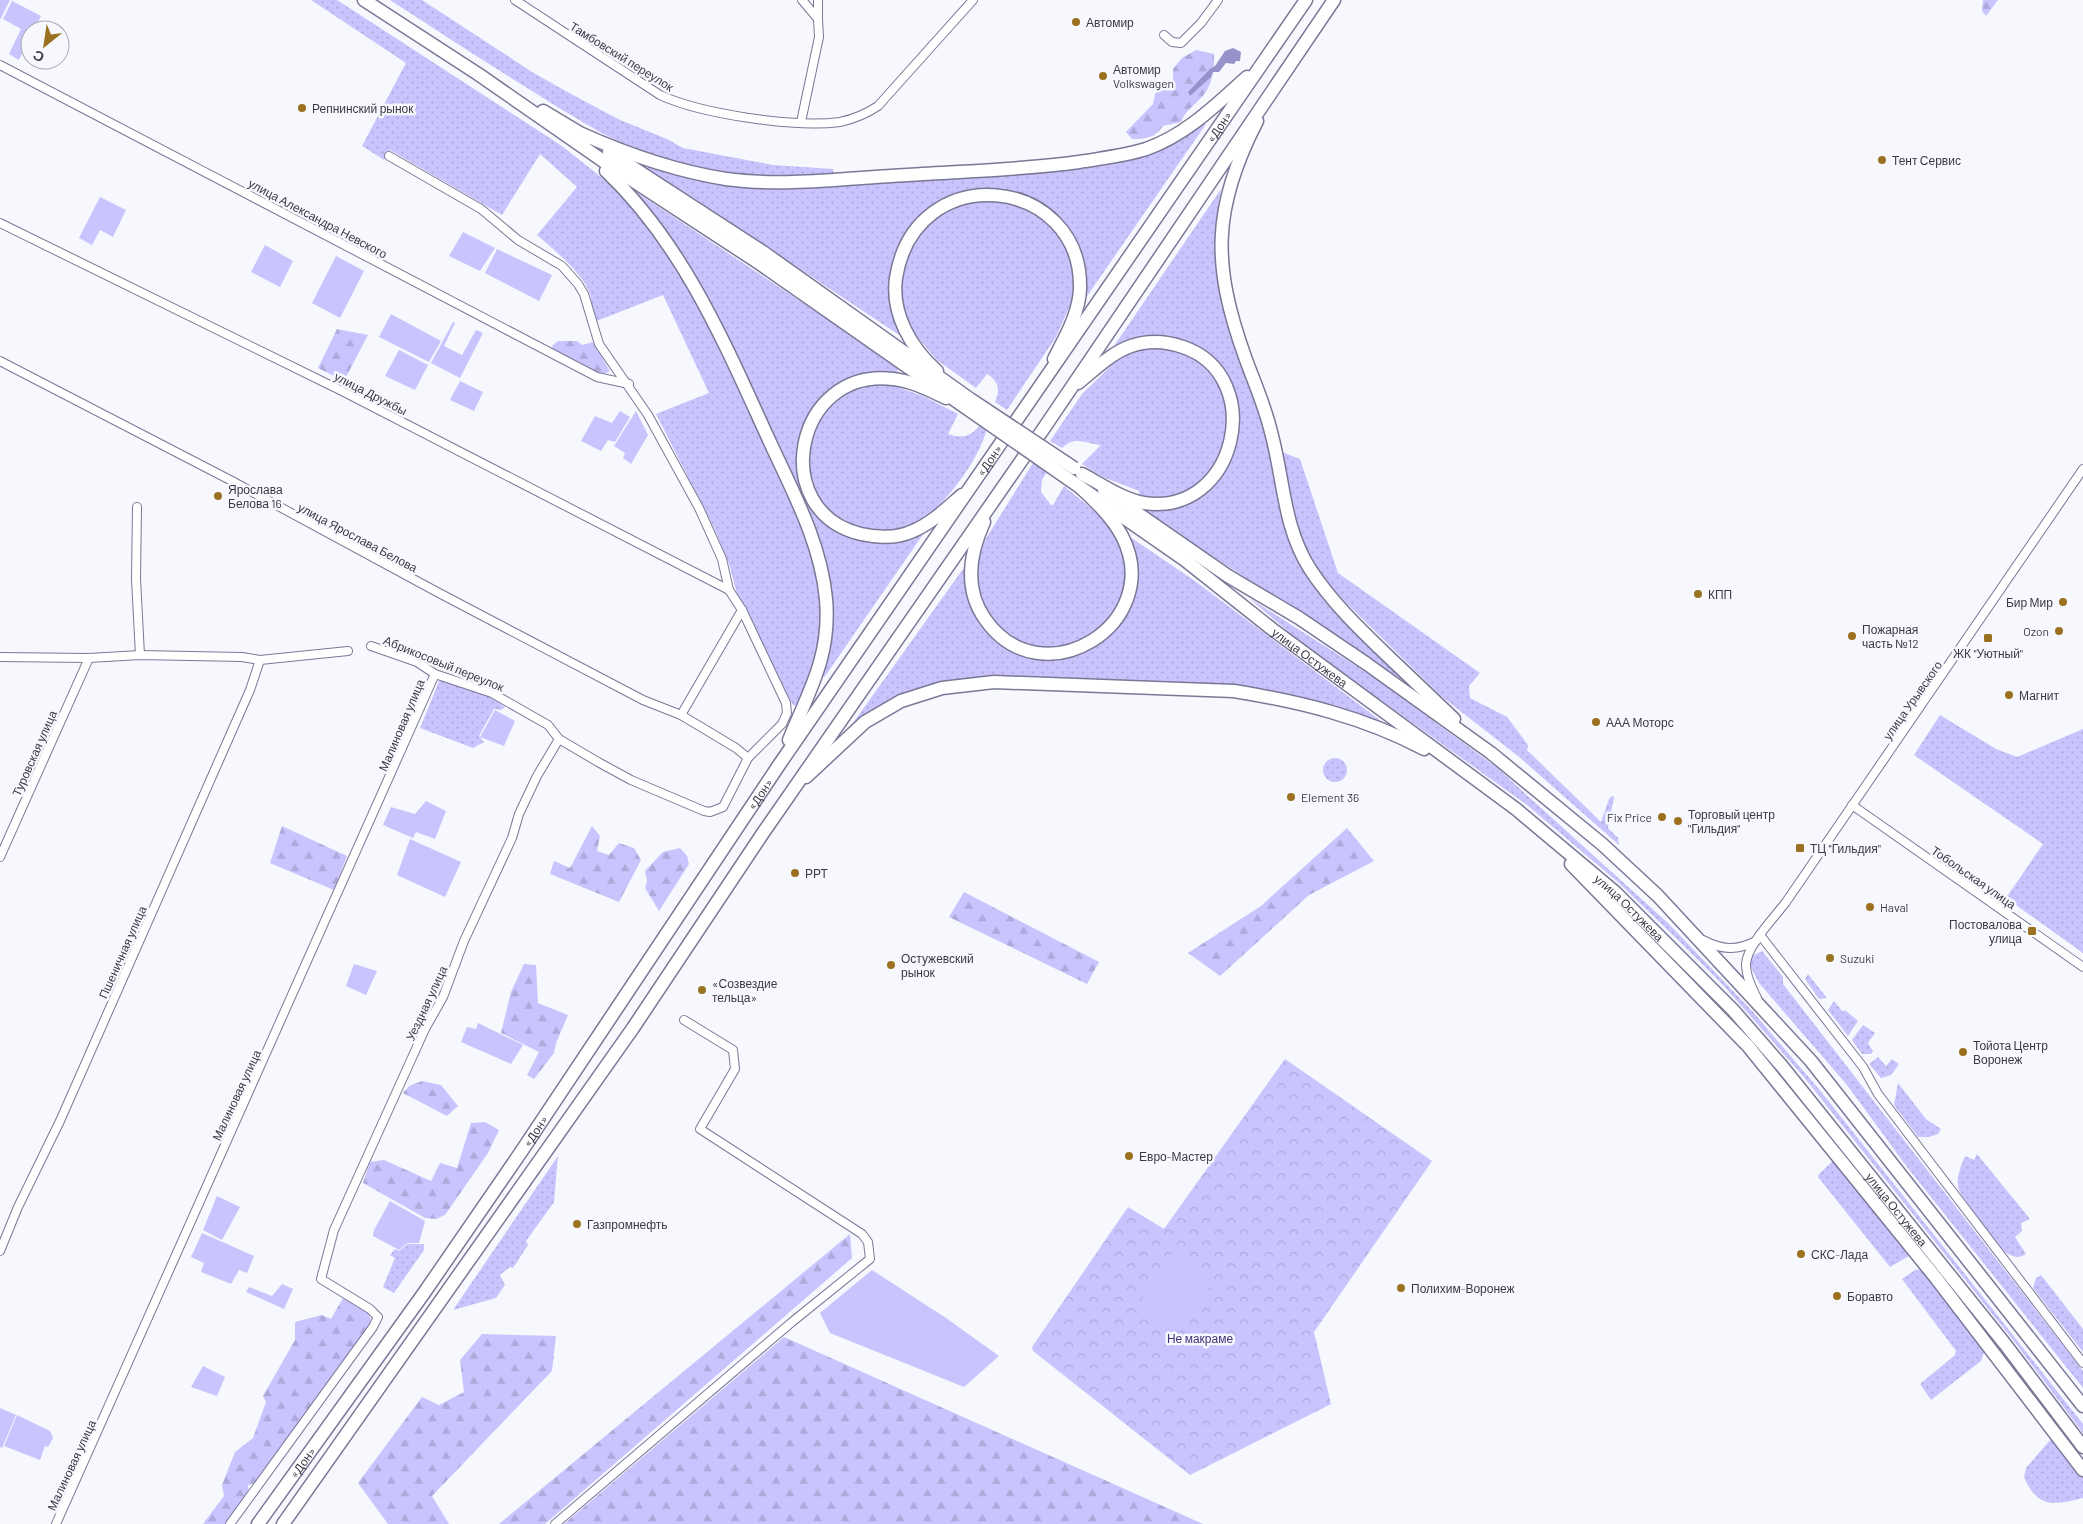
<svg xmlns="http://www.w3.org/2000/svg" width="2083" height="1524" viewBox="0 0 2083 1524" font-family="Barlow,sans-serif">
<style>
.grass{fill:url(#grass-dots)}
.forest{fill:url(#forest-firs)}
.park{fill:url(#park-crowns)}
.garden{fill:#c9c4fd}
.water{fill:#9792ca}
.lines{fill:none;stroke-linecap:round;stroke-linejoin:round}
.minor-casing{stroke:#7a7896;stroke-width:10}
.primary-casing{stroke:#7a7896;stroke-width:15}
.trunk-casing{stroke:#7a7896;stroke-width:15}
.minor{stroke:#fff;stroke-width:8}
.primary{stroke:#fff;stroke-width:12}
.trunk{stroke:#fff;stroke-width:12}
.trunk-bridge-casing{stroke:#7a7896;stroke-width:15;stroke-linecap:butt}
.trunk-bridge{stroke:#fff;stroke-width:12}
.poi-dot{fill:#9b711f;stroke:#f7f7fe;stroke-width:2}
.labels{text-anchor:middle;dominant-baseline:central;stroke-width:5;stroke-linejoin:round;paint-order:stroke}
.poi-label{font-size:12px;fill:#3a3947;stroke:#f7f7fe;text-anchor:start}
.street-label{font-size:12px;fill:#3a3947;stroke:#f7f7fe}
.park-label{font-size:12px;fill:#403378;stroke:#f7f7fe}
</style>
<defs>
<pattern id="grass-dots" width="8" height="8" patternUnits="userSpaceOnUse" patternTransform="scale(1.25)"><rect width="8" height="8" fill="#c9c4fd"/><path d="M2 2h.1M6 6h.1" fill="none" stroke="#ada9da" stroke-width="1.8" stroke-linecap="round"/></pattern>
<pattern id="forest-firs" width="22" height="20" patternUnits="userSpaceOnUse" patternTransform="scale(1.25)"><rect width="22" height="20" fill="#c9c4fd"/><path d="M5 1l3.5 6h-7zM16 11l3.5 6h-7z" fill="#ada9da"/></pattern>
<pattern id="park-crowns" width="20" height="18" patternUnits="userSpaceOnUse" patternTransform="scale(1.25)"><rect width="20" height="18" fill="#c9c4fd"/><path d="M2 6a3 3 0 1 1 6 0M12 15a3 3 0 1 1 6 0" fill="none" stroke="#ada9da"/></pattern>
</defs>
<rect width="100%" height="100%" fill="#f7f7fe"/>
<g class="grass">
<path d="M311,0H337L562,146L611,185L633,190L898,366L897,387L923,396L958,414L948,434C965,440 973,435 983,421L988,424C981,459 947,502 919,523L924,533L828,672L824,677L811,672L797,706L793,705L789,698L746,609L738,598L730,567L715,530L656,414L709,393L663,295L594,322C593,313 592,303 590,294C583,273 554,250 537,235L577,187L540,154L502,215L390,150L384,160L362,146L406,63Z"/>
<path d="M390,0H422L532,72L571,94L620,120L667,139L683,148L773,165L833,169L834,174C785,176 734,177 687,166C628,153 575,118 524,86C479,58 435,29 390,0Z"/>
<path d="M1204,123L1206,124L1083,302L1072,301L1056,337L1007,410L995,402C1001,389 998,381 987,374L976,388L937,360L912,331L902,337L689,195L647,169L648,167L715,182L1147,155L1169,147Z"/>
<path d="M1221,189C1209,255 1217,298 1240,360C1248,381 1258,402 1263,424C1276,472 1276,523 1301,567C1327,611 1375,650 1412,686L1140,509L1139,491L1103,477L1082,464L1101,445C1086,444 1075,435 1062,448L1050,441L1082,394L1120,357L1114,346Z"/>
<polygon points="1282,452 1300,459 1338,573 1480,673 1469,686 1470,698 1507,717 1528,745 1527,750 1601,822 1609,799 1612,796 1614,797 1608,828 1618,838 1619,845 1518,756 1441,696 1329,586 1308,554 1298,531"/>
<polygon points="1036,458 1049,468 1042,480 1041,492 1051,505 1053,505 1064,486 1105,520 1195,581 1385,724 1334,705 1209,685 1024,677 989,677 865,716 853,723 963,569 975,569 985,540"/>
<polygon points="1249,598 1375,678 1496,767 1668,923 1753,1012 1823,1094 2083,1424 2083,1433 2017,1345 1803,1076 1723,985 1682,944 1619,883 1527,805 1304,645"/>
<polygon points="440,679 491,696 505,707 501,710 494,709 479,736 484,742 473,748 420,728"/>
<polygon points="1940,715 1996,749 2017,757 2083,729 2083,953 2006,898 2043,844 1914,755"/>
<circle cx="1335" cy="770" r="12"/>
<polygon points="1762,951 1783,977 1783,984 2083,1371 2083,1388 1907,1167 1847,1085 1759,983 1750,966 1752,956"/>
<polygon points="1808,974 1827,998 1819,999 1805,979"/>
<polygon points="1834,1001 1843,1012 1845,1010 1858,1021 1848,1036 1828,1010"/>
<polygon points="1863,1025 1875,1033 1868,1043 1873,1051 1871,1054 1862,1054 1852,1040"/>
<polygon points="1878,1057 1886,1066 1892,1059 1899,1064 1891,1075 1881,1078 1869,1064"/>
<polygon points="1898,1083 1926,1119 1941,1129 1938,1134 1929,1137 1918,1137 1894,1105"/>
<path d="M1977,1154L2030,1219L2021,1223L2022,1231L2015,1237L2026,1254C2019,1259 2012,1257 2005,1252C1999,1247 1961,1196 1959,1190C1955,1179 1961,1166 1965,1156L1974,1160Z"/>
<polygon points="558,1156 554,1202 526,1241 528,1245 513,1268 510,1267 500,1275 505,1285 496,1298 453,1310"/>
<polygon points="1833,1161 1838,1162 1906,1249 1909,1256 1890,1267 1818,1177 1819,1174"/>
<polygon points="407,1244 424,1244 424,1250 394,1293 383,1287 395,1258 390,1255 395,1249 399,1251"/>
<polygon points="1923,1269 1985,1349 1981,1361 1931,1400 1920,1384 1955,1355 1956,1351 1902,1279 1915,1270"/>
<polygon points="2041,1275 2083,1329 2083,1352 2033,1288 2036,1278"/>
<path d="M2051,1439L2083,1476V1498C2053,1505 2038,1509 2024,1477L2026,1468Z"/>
</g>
<g class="forest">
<polygon points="1983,0 1998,0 1986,16 1982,11"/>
<path d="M1196,50L1214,54C1215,71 1211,90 1198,101C1190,109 1185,112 1181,122L1163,126C1155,138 1146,139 1132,139L1126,132L1153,104L1155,94L1160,88L1173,81V69L1182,58Z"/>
<polygon points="337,329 368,335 344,381 318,368"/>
<polygon points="558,341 577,341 582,345 593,342 610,371 600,376 553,352 552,346"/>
<polygon points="282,826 347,856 334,890 270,863"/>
<polygon points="592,826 600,836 597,851 609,855 619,843 634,848 641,860 619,902 550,874 554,861 570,868"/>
<polygon points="1347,828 1374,861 1309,895 1220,976 1188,953 1261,906"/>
<polygon points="680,848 687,856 689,864 659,911 645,888 647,881 645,871 663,852"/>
<polygon points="964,892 1099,962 1087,984 949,917"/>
<polygon points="524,964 536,965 538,1003 568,1015 556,1043 554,1053 534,1079 527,1075 539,1052 501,1033 511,992"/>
<polygon points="422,1081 441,1085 458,1106 447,1116 403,1093 409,1086"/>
<polygon points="485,1122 499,1130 488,1153 445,1215 436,1219 425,1218 363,1183 370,1162 384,1160 431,1181 440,1163 457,1168 471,1123"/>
<polygon points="850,1234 852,1258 545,1524 499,1524"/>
<polygon points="343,1298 368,1313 371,1320 365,1332 256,1483 248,1485 249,1493 227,1524 203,1524 224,1496 222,1485 235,1452 253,1438 266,1402 263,1396 295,1340 295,1322 322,1315 331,1319"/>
<polygon points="482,1334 556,1336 552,1371 432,1496 449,1524 388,1524 358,1483 422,1397 439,1405 464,1392 460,1360"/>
<polygon points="784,1337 1203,1524 564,1524"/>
</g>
<polygon class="park" points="1285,1059 1432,1161 1314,1332 1331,1404 1190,1475 1033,1351 1032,1347 1128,1207 1164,1229"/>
<g class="garden">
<polygon points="0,0 10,0 0,20"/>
<polygon points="12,1 41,16 34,30 30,30 30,38 19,60 9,54 21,29 3,19"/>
<polygon points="100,197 126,210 113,237 100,230 92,245 79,238"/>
<polygon points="463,232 495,248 480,271 449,256"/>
<polygon points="265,245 293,261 280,287 251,272"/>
<polygon points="497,249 552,275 539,301 485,273"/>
<polygon points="336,256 364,271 340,318 312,303"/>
<polygon points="391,314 441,341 429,362 379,337"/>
<polygon points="453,322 455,323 444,346 462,355 476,330 483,333 460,378 431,363"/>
<polygon points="399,350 428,365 415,390 385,376"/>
<polygon points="460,381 483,392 474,411 450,400"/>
<polygon points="620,411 630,417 615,442 608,440 601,451 581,441 595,416 612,423"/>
<polygon points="636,411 648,435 631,464 623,458 625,453 614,446"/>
<polygon points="495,710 515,721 504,746 480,737"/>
<polygon points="426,801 446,811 435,839 416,832 413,838 383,825 391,807 415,814"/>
<polygon points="410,839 461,862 445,897 397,875"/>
<polygon points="354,964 377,971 366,995 346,986"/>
<polygon points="478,1023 523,1045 511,1064 461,1042 467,1027 476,1029"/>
<polygon points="217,1196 240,1207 222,1240 203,1230"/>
<polygon points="390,1201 425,1221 419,1243 407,1243 399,1250 373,1236 374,1230"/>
<polygon points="202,1233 254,1256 247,1273 239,1270 231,1284 201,1272 204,1263 191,1257"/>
<polygon points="1173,1252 1214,1280 1179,1332 1138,1305"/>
<polygon points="872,1270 946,1318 999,1356 964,1387 830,1333 820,1313"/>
<polygon points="282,1284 293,1289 284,1309 246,1292 249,1287 272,1296"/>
<polygon points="203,1366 225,1377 217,1396 191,1387"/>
<polygon points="0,1408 16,1415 2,1448 0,1447"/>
<polygon points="17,1415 50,1431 53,1438 48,1447 45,1446 40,1460 4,1446"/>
</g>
<polygon class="water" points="1233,48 1241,52 1240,61 1236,61 1234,64 1226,63 1219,72 1213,72 1211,77 1190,96 1188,92 1210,69 1215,66 1225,51"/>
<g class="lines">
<defs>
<g id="minor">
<path d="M515,0L660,95C701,114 795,128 840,122C854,119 866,114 878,106L973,0"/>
<polyline points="818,0 818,19"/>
<polyline points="1164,35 1172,42 1181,43 1201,23 1218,0"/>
<polyline points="0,65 597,377 629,384"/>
<polyline points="801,122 819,37 818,19 802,0"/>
<polyline points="389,156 481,209 518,240 562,266 578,284 584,294 599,344 648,415 699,508 722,559 729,590 742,610 786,703 787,713 782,724 748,758"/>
<polyline points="0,223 342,391 729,590"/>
<polyline points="0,361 232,481 439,593 643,700 681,715 736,748 748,758 723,807 710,812 704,811 631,780 598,762 559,739 548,725 492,693 435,674 417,662 371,646"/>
<polyline points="137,507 136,579 140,655"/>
<polyline points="0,657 89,658 140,655 242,657 260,660 348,651"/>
<polyline points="681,715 742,610"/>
<polyline points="1852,805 2083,967"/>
<polyline points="0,857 89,658"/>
<polyline points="1760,935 1863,1067 1878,1094 2083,1363"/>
<path d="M1703,940C1722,950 1737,951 1756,941"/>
<path d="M1757,998C1752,988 1746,976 1746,964C1747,945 1775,917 1786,902L2083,469"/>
<polyline points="0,1251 18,1207 60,1121 250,690 260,660"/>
<polyline points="56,1524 435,674"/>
<polyline points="230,1524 373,1327 378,1317 370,1309 321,1279 334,1230 425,1029 443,997 464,941 512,838 519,814 537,776 559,739"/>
<polyline points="555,1524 792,1322 870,1259 868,1242 862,1234 700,1129 735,1069 733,1050 684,1020"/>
</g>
<g id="primary">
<path d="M1257,121C1212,208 1212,265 1245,357C1254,382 1265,406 1271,432C1284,479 1283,527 1310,569C1332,603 1362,631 1391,659C1412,679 1433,699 1454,719"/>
<path d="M937,371C911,348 891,314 896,278C915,157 1083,175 1080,289C1079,314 1065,337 1054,359"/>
<path d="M946,398C929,390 912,381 893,379C794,367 767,512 861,534C879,538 896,539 913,531C932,523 947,508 962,495"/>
<path id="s1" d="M1067,478L1185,560L1272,629L1516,809L1615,892L1733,1010L1781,1065L2005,1344L2083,1447"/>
<polyline points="1104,490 1228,576 1299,618 1367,664 1491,753 1602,844 1658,896 1811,1061 2083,1406"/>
<path d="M806,777L865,722L901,701L942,688L994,682L1234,691C1301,702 1364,717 1424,749"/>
<polyline points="1571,864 1748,1046 1936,1278 2083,1470"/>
</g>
<g id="trunk">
<polyline points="364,0 478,74 609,165 759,263 965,407"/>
<polyline points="543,111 588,138"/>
<path d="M582,134C629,155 675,171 726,179C785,187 848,178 907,175C964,171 1022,170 1079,162C1102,158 1124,156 1146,149C1186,135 1216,105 1247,77"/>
<polyline points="609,152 763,252 970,399"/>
<path d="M606,171C684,245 725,344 769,440C792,490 821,543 826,599C831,656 809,691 789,740"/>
<path d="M1078,383C1094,370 1111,353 1131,346C1148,340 1166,341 1183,347C1268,376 1237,517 1144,503C1122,499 1101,484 1082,474"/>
<path d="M984,522C969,555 964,589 985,619C1042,701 1167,623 1122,536C1112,517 1096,502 1080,487"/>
<path id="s2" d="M258,1524L424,1293L521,1152L779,765L1306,0"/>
<polyline points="283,1524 633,1028 763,833 1044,428 1334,0"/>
</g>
</defs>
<use href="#minor" class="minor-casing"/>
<use href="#primary" class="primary-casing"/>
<use href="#trunk" class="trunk-casing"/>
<use href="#minor" class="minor"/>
<use href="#primary" class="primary"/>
<use href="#trunk" class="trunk"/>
<defs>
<g id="trunk-bridge">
<polyline points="970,399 1074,468"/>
<polyline points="965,407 1067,478"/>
</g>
</defs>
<use href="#trunk-bridge" class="trunk-bridge-casing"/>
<use href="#trunk-bridge" class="trunk-bridge"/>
</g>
<g class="poi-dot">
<circle cx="1076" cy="22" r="5"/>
<circle cx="1103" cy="76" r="5"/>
<circle cx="302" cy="108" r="5"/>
<circle cx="1882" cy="160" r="5"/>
<circle cx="218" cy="496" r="5"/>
<circle cx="1698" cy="594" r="5"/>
<circle cx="2063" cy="602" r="5"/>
<circle cx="2059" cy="631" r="5"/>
<circle cx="1852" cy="636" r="5"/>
<rect x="1983" y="633" width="10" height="10" rx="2.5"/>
<circle cx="2009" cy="695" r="5"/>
<circle cx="1596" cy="722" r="5"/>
<circle cx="1291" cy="797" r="5"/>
<circle cx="1662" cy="817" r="5"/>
<circle cx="1678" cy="821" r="5"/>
<rect x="1795" y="843" width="10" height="10" rx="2.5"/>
<circle cx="795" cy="873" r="5"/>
<circle cx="1870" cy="907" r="5"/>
<rect x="2027" y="926" width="10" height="10" rx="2.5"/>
<circle cx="1830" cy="958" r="5"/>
<circle cx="891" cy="965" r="5"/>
<circle cx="702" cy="990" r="5"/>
<circle cx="1963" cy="1052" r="5"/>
<circle cx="1129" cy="1156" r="5"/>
<circle cx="577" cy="1224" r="5"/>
<circle cx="1801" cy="1254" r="5"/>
<circle cx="1401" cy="1288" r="5"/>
<circle cx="1837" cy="1296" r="5"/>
</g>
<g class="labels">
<g class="poi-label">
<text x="1086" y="22">Автомир</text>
<text x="1113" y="69">Автомир<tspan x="1113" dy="14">Volkswagen</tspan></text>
<text x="312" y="108">Репнинский рынок</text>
<text x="1892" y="160">Тент Сервис</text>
<text x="228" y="489">Ярослава<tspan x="228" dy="14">Белова 16</tspan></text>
<text x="1708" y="594">КПП</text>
<text x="2053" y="602" text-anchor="end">Бир Мир</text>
<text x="1862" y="629">Пожарная<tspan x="1862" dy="14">часть №12</tspan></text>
<text x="2049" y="631" text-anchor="end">Ozon</text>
<text x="1988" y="653" text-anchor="middle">ЖК "Уютный"</text>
<text x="2019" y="695">Магнит</text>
<text x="1606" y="722">ААА Моторс</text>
<text x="1301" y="797">Element 36</text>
<text x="1688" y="814">Торговый центр<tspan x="1688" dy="14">"Гильдия"</tspan></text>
<text x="1652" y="817" text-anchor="end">Fix Price</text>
<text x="1810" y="848">ТЦ "Гильдия"</text>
<text x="805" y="873">РРТ</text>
<text x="1880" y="907">Haval</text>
<text x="2022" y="924" text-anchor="end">Постовалова<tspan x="2022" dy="14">улица</tspan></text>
<text x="901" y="958">Остужевский<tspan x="901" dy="14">рынок</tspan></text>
<text x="1840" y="958">Suzuki</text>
<text x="712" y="983">«Созвездие<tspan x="712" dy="14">тельца»</tspan></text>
<text x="1973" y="1045">Тойота Центр<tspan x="1973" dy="14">Воронеж</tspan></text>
<text x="1139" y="1156">Евро-Мастер</text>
<text x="587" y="1224">Газпромнефть</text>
<text x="1811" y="1254">СКС-Лада</text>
<text x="1411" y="1288">Полихим-Воронеж</text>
<text x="1847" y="1296">Боравто</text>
</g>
<g class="street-label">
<text transform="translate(622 56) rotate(32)">Тамбовский переулок</text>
<text stroke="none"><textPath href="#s2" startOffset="1696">«Дон»</textPath></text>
<text transform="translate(318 218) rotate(28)">улица Александра Невского</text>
<text transform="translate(371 393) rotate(27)">улица Дружбы</text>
<text stroke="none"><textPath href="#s2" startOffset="1291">«Дон»</textPath></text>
<text transform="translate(358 537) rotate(28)">улица Ярослава Белова</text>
<text stroke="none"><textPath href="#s1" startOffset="302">улица Остужева</textPath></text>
<text transform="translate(444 663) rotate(22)">Абрикосовый переулок</text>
<text transform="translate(1912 700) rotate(-55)">улица Урывского</text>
<text transform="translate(401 725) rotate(-67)">Малиновая улица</text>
<text transform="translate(34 753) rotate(-66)">Туровская улица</text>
<text stroke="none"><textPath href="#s2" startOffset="886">«Дон»</textPath></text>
<text transform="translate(1974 877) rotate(35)">Тобольская улица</text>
<text stroke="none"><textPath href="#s1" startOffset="708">улица Остужева</textPath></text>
<text transform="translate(122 952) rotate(-66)">Пшеничная улица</text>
<text transform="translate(426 1003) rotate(-65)">Уездная улица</text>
<text transform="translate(236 1095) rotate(-65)">Малиновая улица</text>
<text stroke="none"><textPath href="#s2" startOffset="481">«Дон»</textPath></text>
<text stroke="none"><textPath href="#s1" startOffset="1112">улица Остужева</textPath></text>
<text stroke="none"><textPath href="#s2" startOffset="76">«Дон»</textPath></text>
<text transform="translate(71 1465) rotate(-65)">Малиновая улица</text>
</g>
<g class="park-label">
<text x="1200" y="1338">Не макраме</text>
</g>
</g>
<g transform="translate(45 45) rotate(210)"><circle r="24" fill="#f7f7fe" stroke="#ababb5"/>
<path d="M0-4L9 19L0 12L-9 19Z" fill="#9b711f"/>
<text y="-8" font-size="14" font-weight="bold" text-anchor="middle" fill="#3a3947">С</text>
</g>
</svg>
